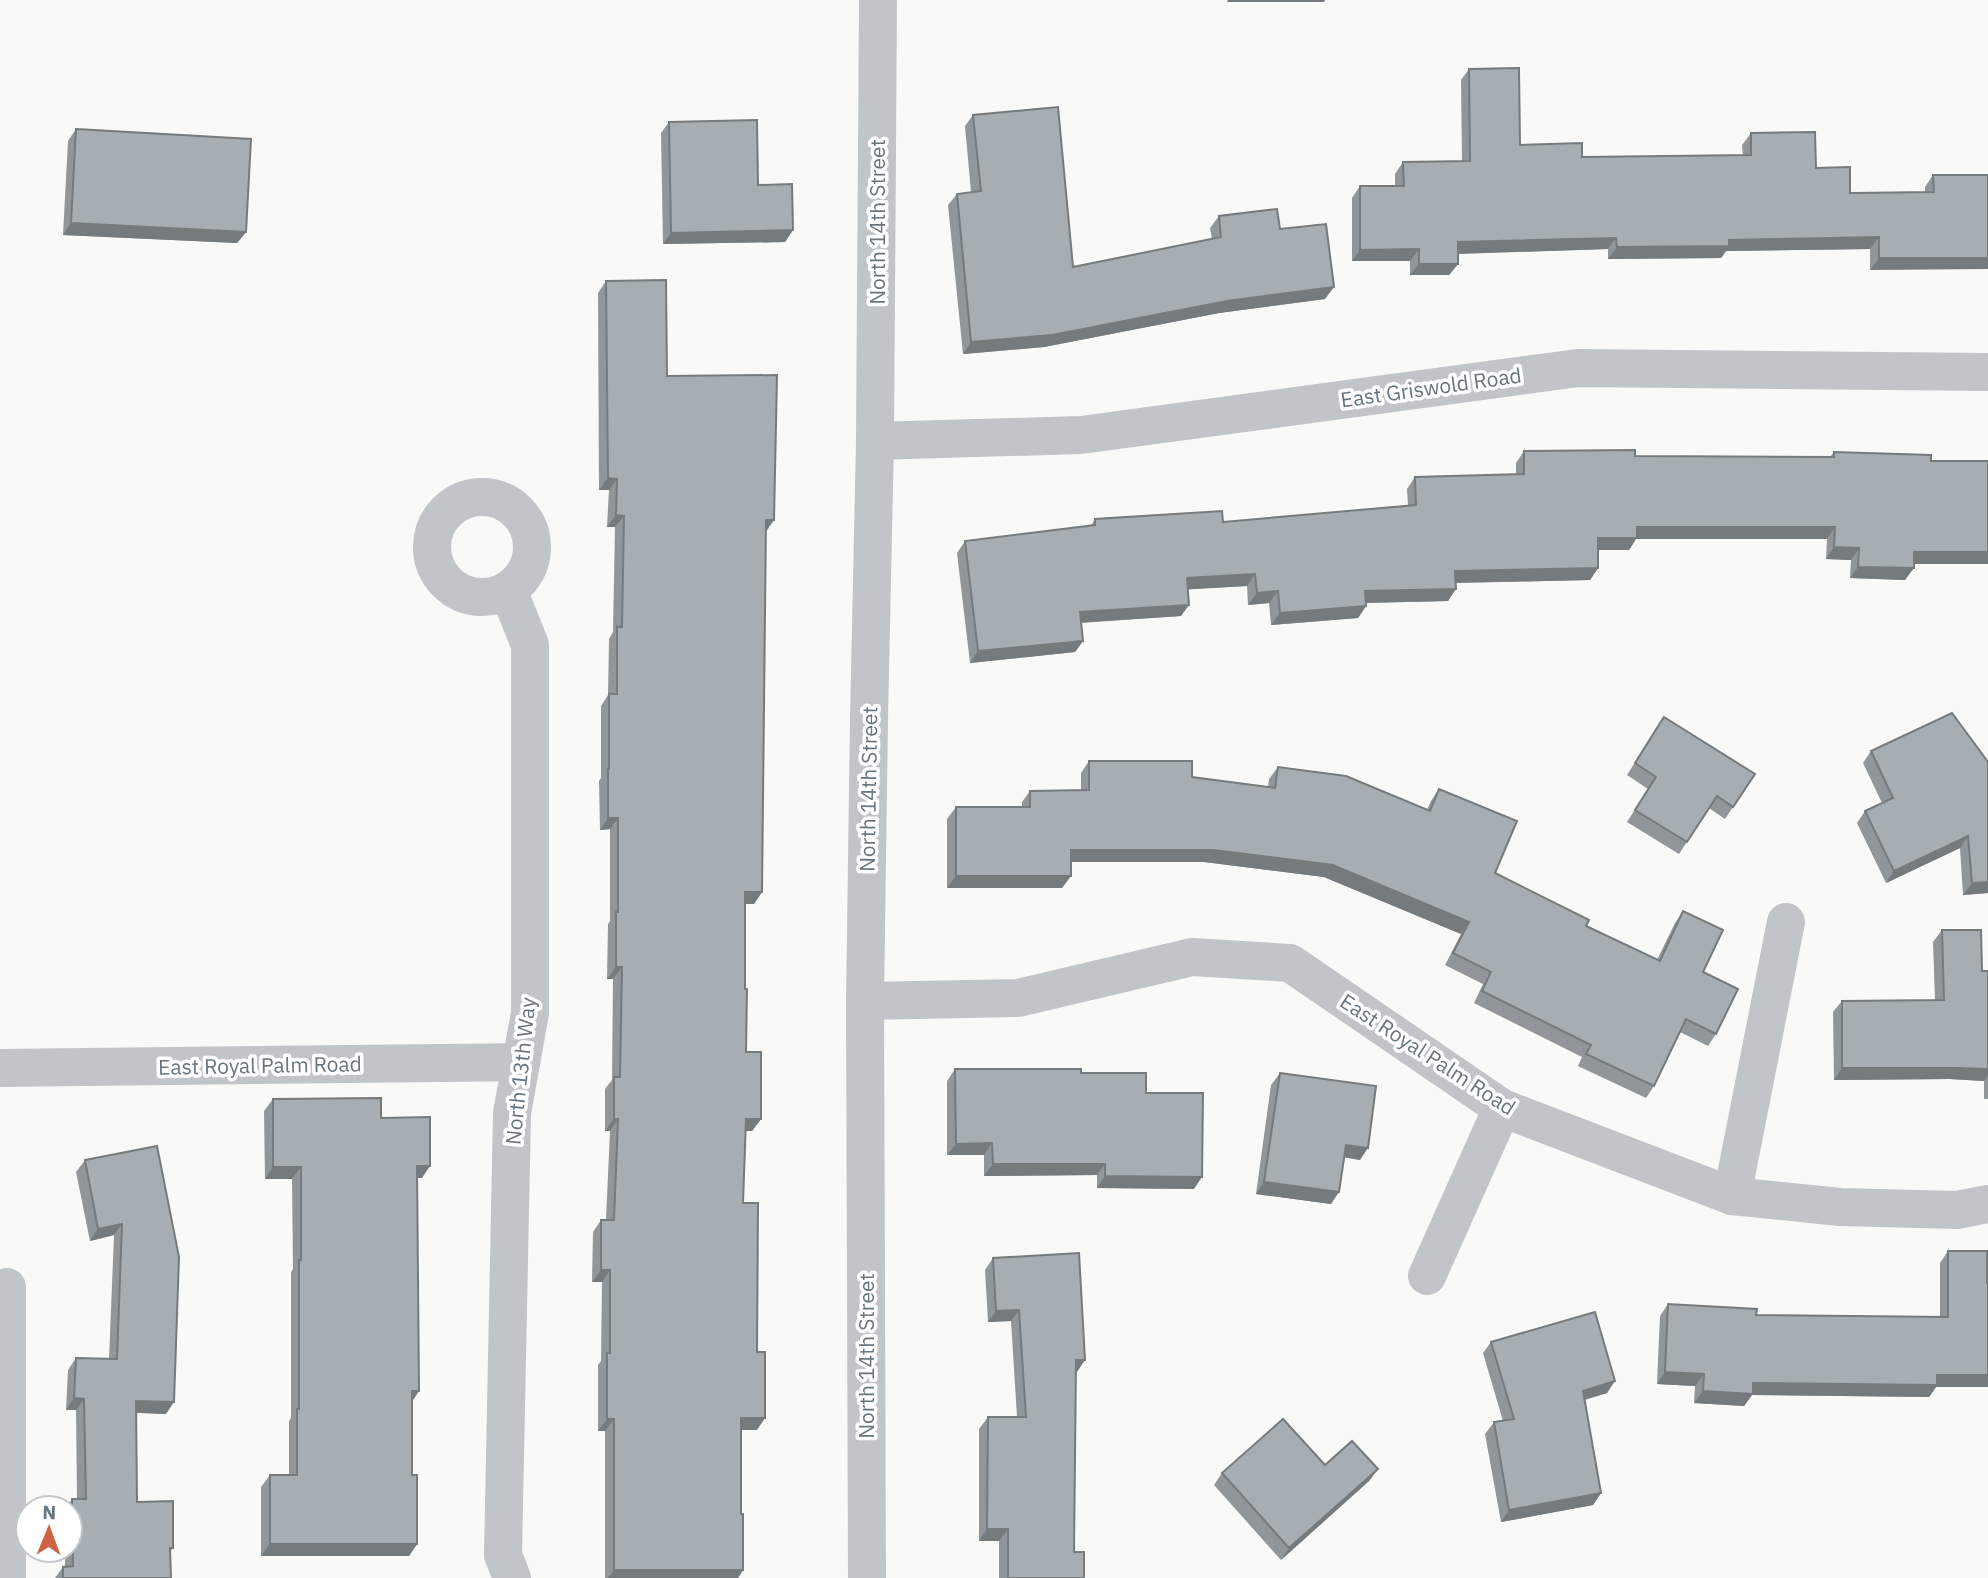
<svg xmlns="http://www.w3.org/2000/svg" width="1988" height="1578" viewBox="0 0 1988 1578" font-family="'IBM Plex Sans',sans-serif">
<style>
.lines{fill:none;stroke-linecap:round;stroke-linejoin:round}
.minor{stroke:#c1c5c8;stroke-width:38}
.wall{fill:#90969a}
.shaded-wall{fill:#757a7d}
.building{fill:#a7aeb3;stroke:#757a7d;stroke-width:2}
.labels{text-anchor:middle;dominant-baseline:central;stroke-width:7;stroke-linejoin:round;paint-order:stroke}
.street-label{font-size:21px;fill:#67757e;stroke:#fff}
</style>
<rect width="100%" height="100%" fill="#f9f9f8"/>
<g class="lines">
<g class="minor">
<polyline points="875,441 1081,435 1578,368 1988,372"/>
<circle cx="482" cy="547" r="50"/>
<polyline points="508,590 530,645 530,1013 512,1113 503,1555 512,1578"/>
<polyline points="865,1001 1018,998 1192,957 1290,963 1502,1108 1732,1196 1840,1207 1957,1210 1988,1204"/>
<polyline points="0,1068 521,1062"/>
<polyline points="1732,1196 1786,922"/>
<polyline points="1427,1276 1502,1108"/>
<polyline points="7,1578 7,1287"/>
<polyline points="867,1578 865,1001 869,719 875,441 878,0"/>
</g>
</g>
<g class="wall">
<polygon points="1469,69 1520,145 1582,157 1743,156 1742,145 1751,133 1816,168 1850,193 1925,192 1925,187 1933,175 1988,175 1870,270 1870,249 1726,251 1721,258 1608,259 1608,249 1458,254 1458,264 1449,275 1410,275 1410,261 1352,261 1352,198 1360,186 1395,186 1395,174 1403,162 1462,161 1461,80"/>
<polygon points="973,115 1073,267 1212,239 1210,228 1219,216 1280,229 1325,299 1219,313 1044,347 963,354 948,205 957,194 971,192 965,126"/>
<polygon points="669,122 758,185 793,230 785,242 663,244 661,133"/>
<polygon points="76,129 246,232 237,243 63,235 68,141"/>
<polygon points="606,281 667,376 774,520 766,532 762,892 754,904 745,904 746,1052 761,1119 752,1131 746,1131 743,1203 757,1430 741,1430 741,1514 743,1570 738,1578 605,1578 605,1431 598,1431 598,1365 601,1361 602,1282 592,1282 593,1232 601,1220 606,1220 610,1131 605,1131 605,1089 612,1080 613,979 607,979 608,924 610,921 610,829 600,830 599,781 601,778 601,706 608,695 609,639 613,632 615,527 607,527 609,490 599,490 598,293"/>
<polygon points="1524,451 1635,456 1830,457 1834,452 1931,461 1988,461 1988,564 1914,564 1905,580 1850,578 1851,560 1826,559 1827,539 1636,539 1629,550 1598,550 1598,568 1590,580 1456,583 1448,601 1366,603 1366,606 1358,618 1271,625 1269,603 1248,605 1247,586 1188,589 1181,616 1081,623 1083,641 1075,652 970,663 957,553 965,541 1091,526 1095,519 1223,522 1408,506 1407,489 1415,477 1516,474 1516,463"/>
<polygon points="1664,717 1733,807 1725,819 1709,808 1679,854 1627,822 1648,789 1627,775"/>
<polygon points="1871,751 1988,762 1988,893 1963,895 1960,848 1886,883 1857,823 1865,811 1882,803 1863,763"/>
<polygon points="1089,761 1192,777 1268,787 1269,779 1278,767 1427,810 1431,801 1439,789 1495,873 1586,926 1657,960 1675,923 1683,911 1703,972 1716,1034 1708,1046 1680,1032 1654,1086 1646,1098 1578,1066 1582,1057 1474,1003 1483,984 1445,965 1461,934 1324,877 1204,862 1071,862 1062,888 947,888 947,819 956,807 1022,807 1022,802 1030,791 1081,790 1081,773"/>
<polygon points="1942,930 1982,971 1988,971 1988,1099 1984,1099 1984,1081 1950,1079 1834,1080 1833,1012 1842,1001 1935,1000 1933,942"/>
<polygon points="955,1069 1081,1073 1146,1093 1194,1189 1097,1188 1097,1175 984,1176 984,1155 947,1155 947,1081"/>
<polygon points="1280,1073 1360,1160 1344,1157 1331,1204 1256,1194 1271,1085"/>
<polygon points="273,1099 381,1118 422,1178 417,1178 419,1391 412,1401 412,1475 417,1544 409,1556 261,1556 261,1487 270,1475 289,1475 289,1421 291,1418 291,1272 293,1269 292,1179 265,1179 264,1111"/>
<polygon points="157,1146 166,1414 136,1413 137,1502 173,1548 170,1552 171,1578 55,1578 63,1567 65,1567 65,1550 70,1550 70,1508 66,1508 72,1499 77,1499 76,1410 66,1410 68,1370 76,1358 109,1359 114,1235 90,1241 76,1172 85,1160"/>
<polygon points="1948,1251 1988,1283 1988,1387 1936,1387 1929,1397 1752,1395 1744,1406 1694,1403 1695,1386 1657,1384 1660,1316 1668,1304 1756,1315 1940,1317 1940,1263"/>
<polygon points="993,1258 1077,1372 1075,1372 1074,1552 1084,1578 999,1578 999,1541 979,1541 979,1429 988,1417 1017,1417 1011,1321 988,1322 985,1270"/>
<polygon points="1491,1342 1607,1393 1585,1400 1601,1493 1593,1505 1501,1522 1485,1434 1494,1422 1503,1421 1483,1353"/>
<polygon points="1325,1465 1378,1469 1369,1481 1281,1560 1214,1485 1222,1473"/>
</g>
<g class="shaded-wall">
<polygon points="1228,0 1325,0 1324,2 1227,2"/>
<polygon points="71,223 246,232 237,243 63,235"/>
<polygon points="793,230 785,242 663,244 671,233"/>
<polygon points="1879,237 1870,249 1726,251 1721,258 1608,259 1617,247 1729,240"/>
<polygon points="1616,238 1608,249 1449,254 1458,242"/>
<polygon points="1419,249 1410,261 1352,261 1360,250"/>
<polygon points="1879,258 1988,258 1988,269 1870,270"/>
<polygon points="1419,264 1458,264 1449,275 1410,275"/>
<polygon points="1334,287 1325,299 1219,313 1044,347 963,354 971,342 1227,301"/>
<polygon points="608,478 617,479 609,490 599,490"/>
<polygon points="616,515 624,516 615,527 607,527"/>
<polygon points="766,520 774,520 765,532"/>
<polygon points="1637,527 1835,527 1827,539 1636,539 1629,550 1590,550 1598,538"/>
<polygon points="1834,547 1859,548 1851,560 1826,559"/>
<polygon points="1914,552 1988,552 1988,564 1906,564"/>
<polygon points="1858,567 1914,568 1905,580 1850,578"/>
<polygon points="1598,568 1590,580 1447,583 1455,571"/>
<polygon points="1255,574 1247,586 1179,590 1187,578"/>
<polygon points="1456,589 1448,601 1357,603 1365,591"/>
<polygon points="1278,591 1269,603 1248,605 1257,593"/>
<polygon points="1189,605 1181,616 1072,623 1080,612"/>
<polygon points="1366,606 1358,618 1271,625 1280,613"/>
<polygon points="1083,641 1075,652 970,663 978,651"/>
<polygon points="608,818 618,818 610,829 600,830"/>
<polygon points="1968,836 1960,848 1886,883 1894,871"/>
<polygon points="1071,850 1213,850 1333,865 1469,922 1461,934 1324,877 1204,862 1062,862"/>
<polygon points="956,876 1071,876 1062,888 947,888"/>
<polygon points="1988,882 1988,893 1963,895 1972,883"/>
<polygon points="745,892 762,892 754,904 737,904"/>
<polygon points="616,967 622,967 613,979 607,979"/>
<polygon points="1842,1068 1958,1068 1988,1069 1988,1076 1984,1081 1950,1079 1834,1080"/>
<polygon points="614,1119 618,1119 610,1131 605,1131"/>
<polygon points="746,1119 761,1119 752,1131 738,1131"/>
<polygon points="992,1143 984,1155 947,1155 956,1144"/>
<polygon points="1346,1145 1368,1148 1360,1160 1338,1156"/>
<polygon points="993,1164 1105,1164 1097,1175 984,1176"/>
<polygon points="417,1166 430,1166 422,1178 409,1178"/>
<polygon points="273,1167 301,1167 292,1179 265,1179"/>
<polygon points="1105,1176 1202,1177 1194,1189 1097,1188"/>
<polygon points="1264,1182 1339,1192 1331,1204 1256,1194"/>
<polygon points="122,1224 114,1235 90,1241 98,1229"/>
<polygon points="601,1270 610,1270 602,1282 592,1282"/>
<polygon points="1019,1310 1011,1321 988,1322 996,1311"/>
<polygon points="1076,1360 1085,1360 1077,1372 1067,1372"/>
<polygon points="1665,1372 1704,1374 1695,1386 1657,1384"/>
<polygon points="1937,1375 1988,1375 1988,1387 1936,1387 1929,1397 1752,1395 1744,1406 1694,1403 1703,1391 1753,1383"/>
<polygon points="1615,1381 1607,1393 1575,1402 1583,1391"/>
<polygon points="412,1391 419,1391 411,1403"/>
<polygon points="74,1398 84,1399 76,1410 66,1410"/>
<polygon points="136,1401 174,1402 166,1414 127,1412"/>
<polygon points="741,1418 765,1418 757,1430 733,1430"/>
<polygon points="607,1419 614,1419 605,1431 598,1431"/>
<polygon points="1378,1469 1369,1481 1281,1560 1289,1548"/>
<polygon points="1601,1493 1593,1505 1501,1522 1509,1510"/>
<polygon points="987,1529 1008,1529 999,1541 979,1541"/>
<polygon points="270,1544 417,1544 409,1556 261,1556"/>
<polygon points="614,1570 743,1570 738,1578 608,1578"/>
</g>
<g class="building">
<polygon points="1519,68 1520,145 1582,143 1582,157 1751,155 1751,133 1815,132 1816,168 1850,167 1850,193 1934,192 1933,175 1988,175 1988,258 1879,258 1879,237 1729,240 1729,246 1617,247 1616,238 1458,242 1458,264 1419,264 1419,249 1360,250 1360,186 1404,186 1403,162 1470,161 1469,69"/>
<polygon points="1058,107 1073,267 1221,237 1219,216 1277,209 1280,229 1326,224 1334,287 1227,301 1052,335 971,342 957,194 981,191 973,115"/>
<polygon points="757,120 758,185 792,184 793,230 671,233 669,122"/>
<polygon points="76,129 251,139 246,232 71,223"/>
<polygon points="666,280 667,376 777,375 774,520 766,520 762,892 745,892 745,989 747,989 746,1052 761,1052 761,1119 746,1119 743,1203 758,1203 757,1352 765,1352 765,1418 741,1418 741,1514 743,1514 743,1570 614,1570 614,1419 607,1419 607,1353 610,1353 610,1270 601,1270 601,1220 614,1220 618,1119 614,1119 614,1077 620,1077 622,967 616,967 616,912 618,912 618,818 608,818 608,769 609,769 609,694 617,694 617,627 622,627 624,516 616,515 617,479 608,478 606,281"/>
<polygon points="1635,450 1635,456 1834,457 1834,452 1931,455 1931,461 1988,461 1988,552 1914,552 1914,568 1858,567 1859,548 1834,547 1835,527 1637,527 1637,538 1598,538 1598,568 1455,571 1456,589 1365,591 1366,606 1280,613 1278,591 1257,593 1255,574 1187,578 1189,605 1080,612 1083,641 978,651 965,541 1095,525 1095,519 1222,511 1223,522 1416,505 1415,477 1524,474 1524,451"/>
<polygon points="1952,713 1988,762 1988,882 1972,883 1968,836 1894,871 1865,811 1893,798 1871,751"/>
<polygon points="1664,717 1755,774 1733,807 1717,796 1687,842 1635,810 1656,777 1635,763"/>
<polygon points="1089,761 1192,761 1192,777 1275,788 1278,767 1346,776 1430,811 1439,789 1517,821 1495,873 1589,920 1586,926 1660,961 1683,911 1723,930 1703,972 1738,989 1716,1034 1686,1019 1654,1086 1586,1054 1591,1045 1482,991 1491,972 1453,953 1469,922 1333,865 1213,850 1071,850 1071,876 956,876 956,807 1030,807 1030,791 1089,790"/>
<polygon points="1942,930 1981,930 1982,971 1988,971 1988,1069 1958,1068 1842,1068 1842,1001 1944,1000"/>
<polygon points="955,1069 1081,1069 1081,1073 1146,1073 1146,1093 1203,1093 1202,1177 1105,1176 1105,1164 993,1164 992,1143 956,1144"/>
<polygon points="1280,1073 1376,1086 1368,1148 1346,1145 1339,1192 1264,1182"/>
<polygon points="381,1098 381,1118 430,1117 430,1166 417,1166 419,1391 412,1391 412,1475 417,1475 417,1544 270,1544 270,1475 297,1475 297,1409 299,1409 299,1260 301,1260 301,1167 273,1167 273,1099"/>
<polygon points="157,1146 179,1257 174,1402 136,1401 137,1502 173,1501 173,1548 170,1548 171,1578 63,1578 63,1567 73,1566 72,1499 86,1499 84,1399 74,1398 76,1358 117,1359 122,1224 98,1229 85,1160"/>
<polygon points="1948,1251 1987,1251 1987,1283 1988,1283 1988,1375 1937,1375 1937,1385 1753,1383 1753,1394 1703,1391 1704,1374 1665,1372 1668,1304 1757,1309 1756,1315 1948,1317"/>
<polygon points="1079,1253 1085,1360 1076,1360 1074,1552 1084,1552 1084,1578 1008,1578 1008,1529 987,1529 988,1417 1026,1417 1019,1310 996,1311 993,1258"/>
<polygon points="1595,1312 1615,1381 1583,1391 1601,1493 1509,1510 1494,1422 1514,1419 1491,1342"/>
<polygon points="1283,1419 1325,1465 1352,1441 1378,1469 1289,1548 1222,1473"/>
</g>
<g class="labels">
<g class="street-label">
<text transform="translate(877 222) rotate(-90)">North 14th Street</text>
<text transform="translate(1431 387) rotate(-8)">East Griswold Road</text>
<text transform="translate(868 789) rotate(-89)">North 14th Street</text>
<text transform="translate(1428 1054) rotate(33)">East Royal Palm Road</text>
<text transform="translate(260 1065) rotate(-1)">East Royal Palm Road</text>
<text transform="translate(520 1071) rotate(-84)">North 13th Way</text>
<text transform="translate(866 1356) rotate(-90)">North 14th Street</text>
</g>
</g>
<g transform="translate(49 1529) rotate(1)"><circle r="33" fill="#ffffff" stroke="#c2c8cb" stroke-width="2"/>
<path d="M0-5L12 26L0 18L-12 26Z" fill="#cd6343"/>
<text y="-10" font-size="19" font-weight="bold" text-anchor="middle" fill="#67757e">N</text>
</g>
</svg>
